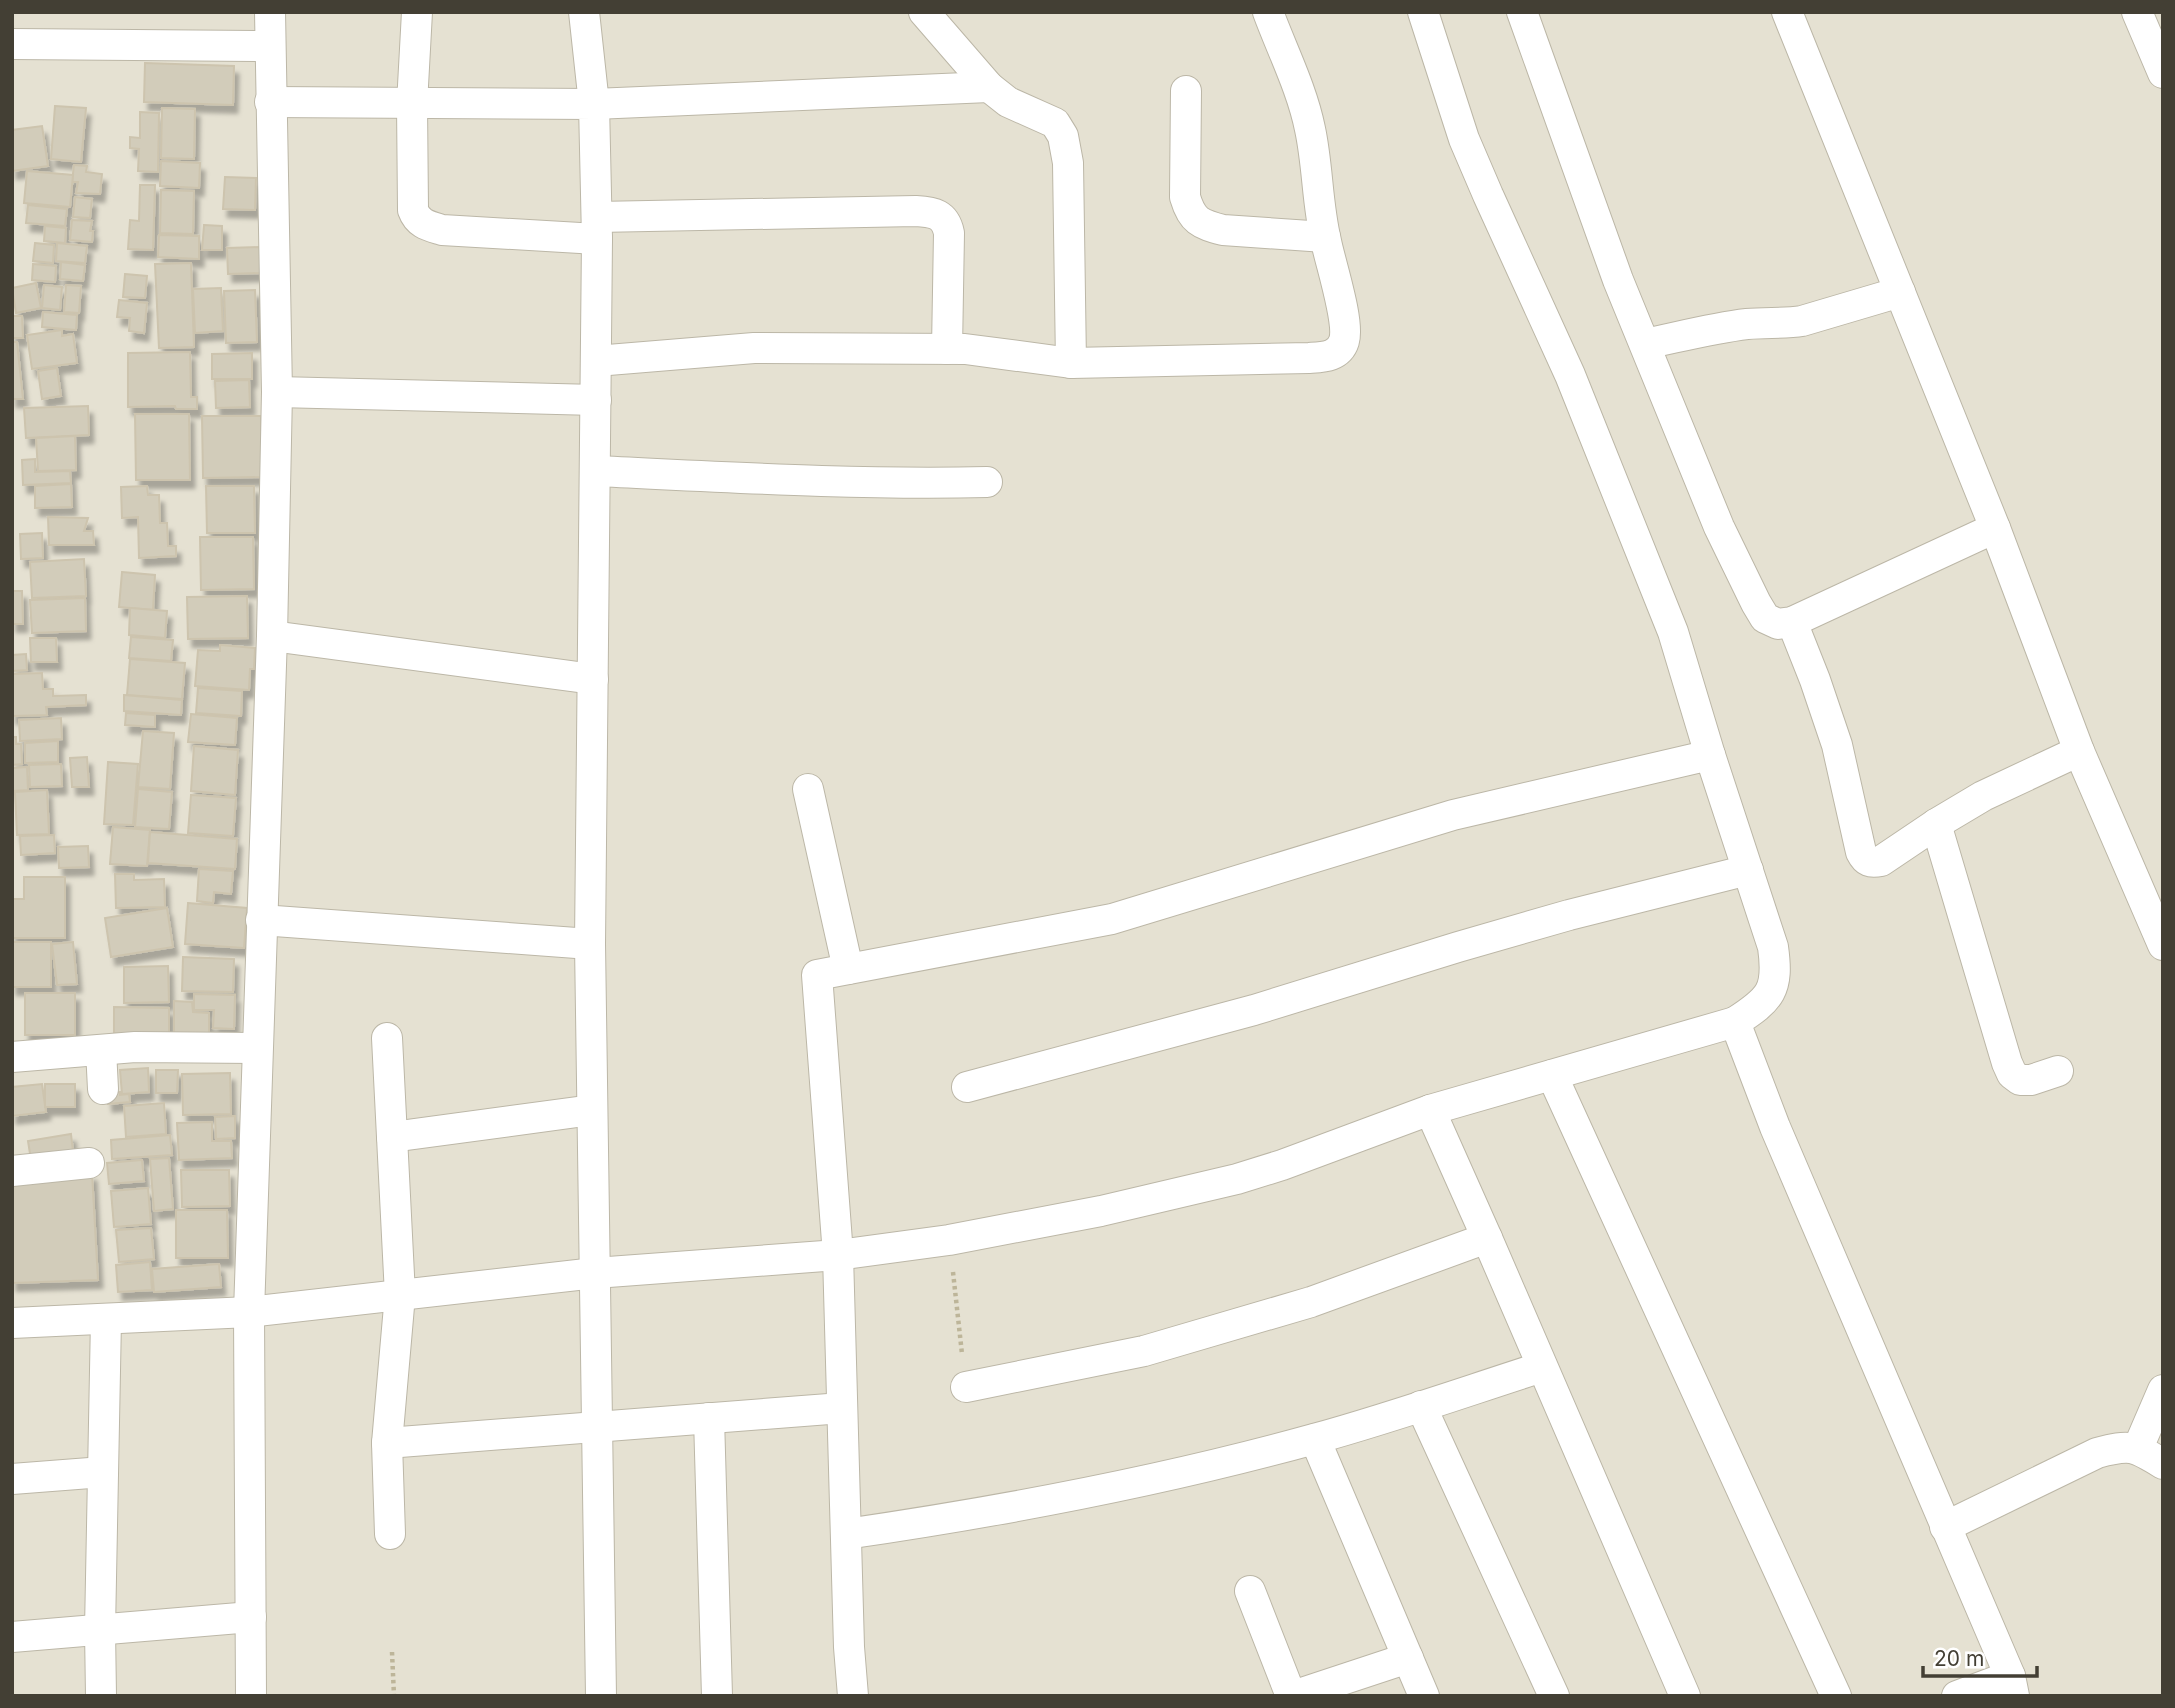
<svg xmlns="http://www.w3.org/2000/svg" width="2175" height="1708" viewBox="0 0 2175 1708" font-family="Inter,sans-serif">
<style>
.residential{fill:#e5e1d2}
.building{fill:#d2ccba;stroke:#cdc4ae;stroke-width:2;filter:url(#shadow)}
.lines{fill:none;stroke-linecap:round;stroke-linejoin:round}
.minor-casing{stroke:#bcb7a7;stroke-width:32}
.path{stroke:#bdb599;stroke-width:4.5;stroke-dasharray:3.5 3.5;stroke-linecap:butt}
.minor{stroke:#fff;stroke-width:30}
</style>
<defs>
<filter id="shadow"><feDropShadow dx="4.5" dy="8" stdDeviation="2" flood-color="#0004"/></filter>
</defs>
<rect width="100%" height="100%" fill="#f1efe4"/>
<rect class="residential" x="12" y="12" width="2151" height="1684"/>
<g class="building">
<polygon points="145,63 234,66 233,105 144,102"/>
<polygon points="55,106 86,108 81,162 51,159"/>
<polygon points="162,108 195,109 194,159 161,158"/>
<polygon points="140,112 159,113 158,172 138,171 139,149 130,148 130,137 140,138"/>
<polygon points="42,126 48,166 12,171 12,130"/>
<polygon points="161,161 200,163 199,188 160,186"/>
<polygon points="74,165 87,166 86,172 102,174 100,194 76,193 78,182 72,182"/>
<polygon points="27,171 73,175 70,207 24,203"/>
<polygon points="225,177 256,178 255,210 223,209"/>
<polygon points="140,185 155,185 153,250 128,249 130,220 139,221"/>
<polygon points="161,190 194,191 193,234 160,233"/>
<polygon points="75,197 92,199 90,218 73,217"/>
<polygon points="28,205 67,209 65,226 26,223"/>
<polygon points="72,220 92,221 90,231 93,231 92,242 70,240"/>
<polygon points="204,225 222,226 222,250 202,250"/>
<polygon points="45,226 66,228 65,243 44,241"/>
<polygon points="159,235 199,236 199,259 158,257"/>
<polygon points="35,243 54,245 53,263 33,261"/>
<polygon points="57,243 87,246 85,263 56,261"/>
<polygon points="261,247 261,273 228,274 227,248"/>
<polygon points="61,262 85,265 83,281 60,279"/>
<polygon points="191,263 194,347 159,348 155,264"/>
<polygon points="33,264 56,266 55,282 32,280"/>
<polygon points="125,274 147,276 145,298 123,297"/>
<polygon points="36,283 41,308 16,313 12,288"/>
<polygon points="44,285 62,287 60,310 42,308"/>
<polygon points="66,285 81,286 79,313 64,312"/>
<polygon points="221,288 223,331 195,333 193,289"/>
<polygon points="255,290 257,342 226,343 224,291"/>
<polygon points="119,300 147,303 144,333 129,331 130,318 117,317"/>
<polygon points="43,312 77,315 76,330 42,327"/>
<polygon points="12,316 22,316 23,338 12,338"/>
<polygon points="62,330 62,336 73,334 77,363 32,369 27,335"/>
<polygon points="12,342 17,342 23,399 12,399"/>
<polygon points="190,352 191,397 197,397 197,409 176,409 175,406 128,407 128,353"/>
<polygon points="252,353 252,379 212,379 212,354"/>
<polygon points="57,368 61,396 42,399 38,371"/>
<polygon points="249,380 250,407 216,408 215,381"/>
<polygon points="88,406 89,435 26,438 24,408"/>
<polygon points="135,414 189,414 190,480 136,480"/>
<polygon points="202,416 261,416 262,477 203,478"/>
<polygon points="75,436 76,470 38,471 36,438"/>
<polygon points="35,459 35,472 70,471 71,483 23,485 22,460"/>
<polygon points="71,484 72,507 35,508 35,486"/>
<polygon points="147,486 148,495 159,495 160,523 167,523 168,546 176,546 176,556 139,558 138,517 122,518 121,487"/>
<polygon points="206,486 254,486 255,533 207,533"/>
<polygon points="48,517 88,518 84,531 93,531 94,545 49,545"/>
<polygon points="42,533 43,558 21,559 20,534"/>
<polygon points="200,537 253,537 254,589 201,590"/>
<polygon points="84,559 86,596 32,598 30,562"/>
<polygon points="122,572 155,575 153,610 119,607"/>
<polygon points="12,591 22,591 23,624 12,624"/>
<polygon points="247,596 248,638 188,639 187,597"/>
<polygon points="85,598 86,631 32,633 30,600"/>
<polygon points="130,608 167,611 165,638 129,635"/>
<polygon points="131,637 173,640 171,661 129,658"/>
<polygon points="30,638 56,638 57,662 31,662"/>
<polygon points="220,645 255,648 254,669 250,669 249,690 195,686 198,650 220,651"/>
<polygon points="26,654 27,670 12,671 12,655"/>
<polygon points="130,659 185,663 182,699 127,695"/>
<polygon points="42,673 43,689 53,689 53,696 86,695 86,705 46,707 47,715 12,716 12,674"/>
<polygon points="198,688 242,691 241,716 196,713"/>
<polygon points="124,695 182,700 181,715 124,711"/>
<polygon points="126,713 155,715 155,727 125,725"/>
<polygon points="191,714 237,718 235,745 188,742"/>
<polygon points="61,718 62,739 20,741 19,720"/>
<polygon points="143,731 174,733 170,789 138,787"/>
<polygon points="12,737 16,737 16,744 21,744 22,764 12,765"/>
<polygon points="58,741 58,762 25,763 25,743"/>
<polygon points="194,746 238,750 235,795 191,791"/>
<polygon points="87,757 89,787 72,787 70,758"/>
<polygon points="108,762 138,764 133,825 104,824"/>
<polygon points="61,764 62,786 30,787 29,765"/>
<polygon points="27,767 28,790 12,791 12,768"/>
<polygon points="138,789 172,792 169,829 135,827"/>
<polygon points="47,790 49,834 17,835 15,792"/>
<polygon points="191,795 236,798 233,836 188,833"/>
<polygon points="113,827 150,830 147,866 110,864"/>
<polygon points="150,832 237,839 235,869 148,863"/>
<polygon points="54,835 55,853 21,855 20,836"/>
<polygon points="88,846 89,867 59,868 58,847"/>
<polygon points="199,869 233,871 231,894 214,892 213,903 197,901"/>
<polygon points="115,874 134,874 134,880 164,879 165,907 116,908"/>
<polygon points="24,877 65,877 65,938 12,938 12,899 24,899"/>
<polygon points="188,903 247,908 244,948 185,944"/>
<polygon points="167,908 173,947 111,957 105,918"/>
<rect x="12" y="942" width="39" height="45"/>
<polygon points="73,942 77,984 57,985 52,944"/>
<polygon points="183,957 234,959 233,992 182,991"/>
<polygon points="168,966 169,1002 124,1003 124,967"/>
<rect x="25" y="993" width="50" height="42"/>
<polygon points="194,994 235,995 234,1029 213,1028 214,1010 194,1010"/>
<polygon points="174,1001 192,1002 193,1012 209,1013 209,1039 174,1038"/>
<polygon points="114,1007 169,1008 169,1034 114,1033"/>
<polygon points="148,1068 149,1092 122,1094 120,1070"/>
<polygon points="156,1070 178,1070 177,1093 156,1093"/>
<polygon points="230,1073 231,1114 183,1115 182,1074"/>
<polygon points="42,1084 46,1112 12,1116 12,1087"/>
<rect x="45" y="1084" width="30" height="23"/>
<polygon points="120,1092 120,1095 129,1094 130,1102 108,1104 107,1093"/>
<polygon points="164,1103 166,1134 126,1137 124,1106"/>
<polygon points="235,1116 235,1138 216,1139 215,1117"/>
<polygon points="212,1122 212,1141 231,1141 232,1158 179,1160 177,1123"/>
<polygon points="71,1134 74,1160 32,1166 28,1141"/>
<polygon points="170,1135 172,1155 112,1159 111,1140"/>
<polygon points="169,1158 173,1209 154,1211 150,1159"/>
<polygon points="142,1160 144,1181 109,1184 107,1163"/>
<polygon points="181,1170 229,1170 230,1206 182,1207"/>
<polygon points="92,1173 98,1280 12,1283 12,1179"/>
<polygon points="148,1188 151,1224 114,1227 111,1191"/>
<polygon points="176,1210 227,1210 228,1258 176,1258"/>
<polygon points="151,1228 154,1259 119,1262 116,1230"/>
<polygon points="150,1262 152,1290 118,1292 116,1265"/>
<polygon points="219,1264 221,1287 154,1292 152,1269"/>
</g>
<g class="lines">
<defs>
<g id="minor">
<path d="M417,12L412,104L413,210C418,224 429,226 442,230L597,239"/>
<polyline points="584,12 594,104 989,87"/>
<polyline points="924,12 989,87 1008,102 1055,123 1063,136 1068,163 1071,363"/>
<polyline points="1423,12 1464,139 1488,195 1570,375 1673,632 1710,755"/>
<polyline points="1522,12 1618,280 1719,527 1756,603 1765,618 1778,624 1792,622 1995,528"/>
<polyline points="1787,12 1995,528 2079,751 2163,945"/>
<polyline points="2137,12 2163,73"/>
<polyline points="12,44 269,46"/>
<path d="M1186,91L1185,197C1192,221 1200,224 1223,230L1325,237"/>
<polyline points="270,102 594,104 597,239 590,944 601,1696"/>
<path d="M597,217L916,211C934,212 945,214 949,233L947,349"/>
<path d="M1645,344C1679,337 1713,328 1747,324C1766,322 1784,324 1802,321L1900,292"/>
<path d="M596,361L754,348L965,349L1071,363L1309,358C1323,357 1339,357 1344,341C1350,322 1330,262 1326,241C1317,204 1318,166 1310,129C1302,89 1282,50 1268,12"/>
<polyline points="277,392 596,400"/>
<path d="M595,471C726,477 856,485 987,482"/>
<path d="M1792,622L1815,680L1837,745L1861,852C1866,862 1870,863 1881,861L1936,824L1983,796L2079,751"/>
<polyline points="272,636 593,679"/>
<polyline points="808,789 848,969"/>
<polyline points="1936,824 2007,1063 2012,1074 2020,1080 2031,1080 2058,1071"/>
<polyline points="261,920 590,944"/>
<polyline points="387,1038 400,1295 387,1443 390,1534"/>
<polyline points="101,1050 103,1089"/>
<polyline points="12,1057 135,1047 257,1048"/>
<polyline points="1552,1075 1836,1696"/>
<polyline points="967,1087 1254,1010 1458,947 1569,915 1748,870"/>
<polyline points="1430,1110 1487,1238 1685,1696"/>
<polyline points="392,1137 592,1110"/>
<polyline points="12,1171 89,1163"/>
<polyline points="12,1323 249,1312 595,1273 838,1255 949,1240 1101,1211 1237,1179 1282,1165 1430,1110 1735,1022"/>
<polyline points="966,1387 1144,1351 1311,1302 1487,1238"/>
<polyline points="1421,1406 1554,1696"/>
<polyline points="709,1418 717,1696"/>
<polyline points="1315,1439 1424,1696"/>
<polyline points="387,1443 842,1408"/>
<polyline points="2138,1448 2163,1390"/>
<polyline points="12,1479 103,1472"/>
<path d="M1945,1527L2097,1453C2131,1444 2134,1446 2163,1464"/>
<path d="M846,1534C1004,1511 1159,1482 1314,1439C1391,1418 1467,1391 1542,1367"/>
<polyline points="1250,1591 1291,1696"/>
<polyline points="12,1637 251,1617"/>
<polyline points="101,1696 100,1630 106,1319"/>
<polyline points="251,1696 249,1312 272,636 277,392 270,12"/>
<path d="M853,1696L849,1647L838,1255L817,975L1112,919L1453,815L1710,755L1773,947C1779,990 1771,999 1735,1022L1775,1127L2010,1676L2014,1696"/>
<polyline points="1293,1696 1408,1658"/>
<polyline points="1957,1696 2010,1676"/>
</g>
</defs>
<use href="#minor" class="minor-casing"/>
<g class="path">
<polyline points="953,1272 962,1354"/>
<polyline points="392,1652 394,1696"/>
</g>
<use href="#minor" class="minor"/>
</g>
<rect width="2175" height="1708" fill="none" stroke="#433f34" stroke-width="28"/>
<path d="M1923 1666v10h114v-10" fill="none" stroke="#433f34" stroke-width="3.5"/>
<text x="1934" y="1666" font-size="21" fill="#433f34" stroke="#ffffff" stroke-width="5" paint-order="stroke">20 m</text>
</svg>
